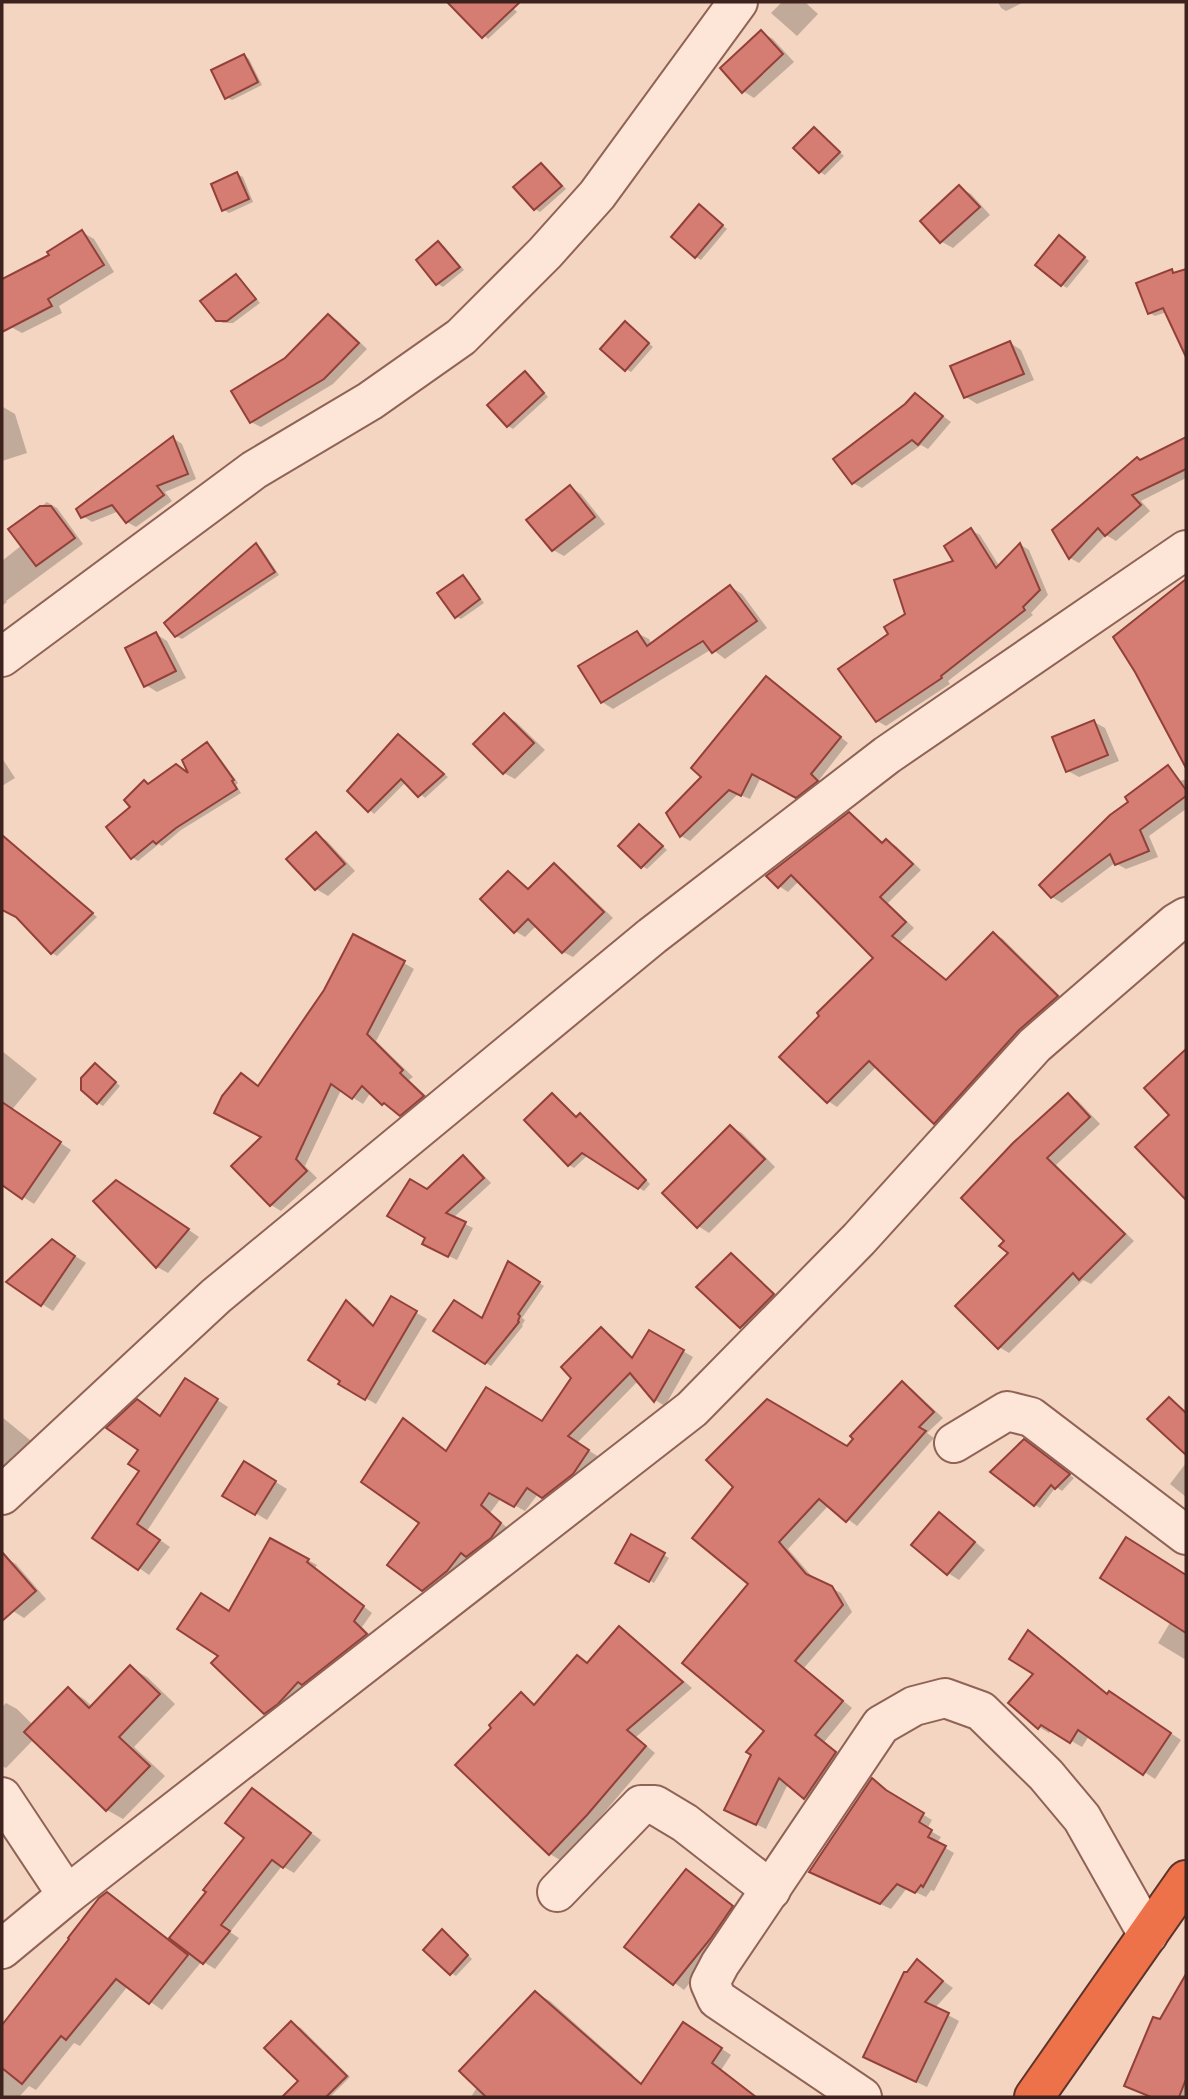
<svg xmlns="http://www.w3.org/2000/svg" width="1188" height="2099" viewBox="0 0 1188 2099" font-family="'IBM Plex Serif',serif">
<style>
.shadow{fill:#0003}
.building{fill:#d67d73;stroke:#934039;stroke-width:2}
.lines{fill:none;stroke-linecap:round;stroke-linejoin:round}
.street-casing{stroke:#906356;stroke-width:42}
.highway-casing{stroke:#5e332b;stroke-width:42}
.street{stroke:#fde6d7;stroke-width:38}
.highway{stroke:#ed7149;stroke-width:38}
</style>
<rect width="100%" height="100%" fill="#f3d5c2"/>
<g class="shadow">
<polygon points="471,2 507,2 517,12 488,39 460,12"/>
<polygon points="782,2 805,2 818,14 797,36 771,13"/>
<polygon points="998,2 1024,2 1006,11 1001,8"/>
<polygon points="761,32 773,39 794,62 754,98 743,91"/>
<polygon points="244,55 249,59 262,85 232,100 226,97"/>
<polygon points="814,129 844,156 825,175 820,172"/>
<polygon points="542,165 547,168 566,189 540,212 535,209"/>
<polygon points="237,174 243,177 253,202 229,213 224,210"/>
<polygon points="959,187 971,194 990,215 953,248 942,242"/>
<polygon points="704,209 727,229 701,260 696,257"/>
<polygon points="82,232 94,239 114,272 59,306 62,313 22,333 11,327 2,310 2,281 52,255"/>
<polygon points="1065,240 1089,261 1067,288 1062,285"/>
<polygon points="438,243 444,246 464,270 443,287 438,284"/>
<polygon points="1172,271 1177,274 1186,271 1186,352 1167,312 1155,316 1150,313"/>
<polygon points="236,276 241,279 260,303 233,323 223,323 217,320"/>
<polygon points="329,316 338,321 367,349 333,384 261,427 251,422 287,359"/>
<polygon points="630,326 653,347 631,372 626,369"/>
<polygon points="1010,343 1021,350 1034,380 977,404 966,397"/>
<polygon points="525,373 530,376 548,397 513,429 508,426"/>
<polygon points="915,395 951,422 928,449 921,445 862,488 853,483"/>
<polygon points="3,407 15,414 27,453 2,461 2,408"/>
<polygon points="173,438 182,444 196,479 165,492 172,501 136,527 127,522 119,511 92,522 83,516"/>
<polygon points="1186,439 1186,478 1141,501 1150,511 1116,541 1106,535 1079,563 1070,558 1141,461"/>
<polygon points="570,487 581,494 605,524 564,556 553,550"/>
<polygon points="47,502 57,508 83,544 6,601 7,602 2,606 2,561 22,545 11,529"/>
<polygon points="971,530 980,535 1000,567 1021,545 1029,550 1048,595 1031,613 1033,615 948,681 950,684 886,726 877,721 890,634 956,562"/>
<polygon points="256,545 261,548 279,575 182,639 176,636"/>
<polygon points="463,577 468,580 484,603 461,619 456,616"/>
<polygon points="1186,582 1186,741 1182,744 1172,738 1115,637"/>
<polygon points="731,587 742,594 767,628 725,659 712,649 613,709 602,702 637,633 649,639 652,645"/>
<polygon points="156,634 167,641 186,678 157,692 146,685"/>
<polygon points="767,678 775,683 848,743 819,780 825,786 806,801 761,777 750,799 738,794 690,841 681,836 703,777"/>
<polygon points="504,715 516,722 545,750 515,779 504,773"/>
<polygon points="1094,722 1105,728 1119,761 1079,777 1068,771"/>
<polygon points="398,736 448,777 425,798 406,782 374,814 349,791"/>
<polygon points="207,744 212,747 238,783 236,785 241,793 181,830 162,846 159,844 138,861 133,858 133,807 192,777"/>
<polygon points="2,758 15,778 2,786"/>
<polygon points="1186,779 1186,809 1149,836 1158,857 1126,869 1115,863 1062,903 1052,897 1140,795"/>
<polygon points="849,814 858,820 884,843 887,841 896,846 921,870 888,903 914,928 900,942 947,981 994,934 1003,939 1066,1002 944,1128 935,1123 877,1066 837,1107 828,1101 876,958 799,881 788,892 779,886"/>
<polygon points="640,826 667,850 647,869 642,866"/>
<polygon points="316,834 327,841 355,871 328,896 316,889 289,859"/>
<polygon points="2,836 97,917 57,956 52,953 18,917 2,908"/>
<polygon points="554,865 564,871 613,918 573,957 563,952 537,925 525,937 515,931 508,873 530,890"/>
<polygon points="404,963 414,969 376,1041 413,1077 409,1080 433,1102 411,1121 383,1103 371,1092 363,1104 341,1090 305,1166 317,1178 281,1211 271,1205 263,1137 241,1075 259,1087"/>
<polygon points="2,1051 37,1079 2,1122"/>
<polygon points="1186,1052 1186,1195 1181,1191 1172,1115 1147,1089"/>
<polygon points="100,1068 120,1086 103,1106 98,1103"/>
<polygon points="552,1095 577,1118 581,1115 586,1118 650,1184 644,1191 588,1155 574,1168 569,1165"/>
<polygon points="1068,1095 1078,1101 1100,1124 1056,1165 1134,1241 1091,1284 1083,1280 1009,1353 999,1347 1010,1253"/>
<polygon points="20,1116 71,1150 34,1204 2,1183 2,1142"/>
<polygon points="730,1127 742,1133 775,1167 709,1233 698,1226"/>
<polygon points="463,1157 471,1162 491,1183 453,1218 473,1228 457,1260 432,1248 428,1191"/>
<polygon points="128,1188 199,1237 168,1273 157,1267"/>
<polygon points="63,1248 86,1263 53,1311 42,1304"/>
<polygon points="732,1255 778,1298 747,1330 699,1287"/>
<polygon points="508,1263 544,1286 522,1318 525,1320 522,1325 523,1326 491,1366 436,1331 483,1320"/>
<polygon points="391,1298 427,1319 376,1404 340,1384 346,1302 357,1308 375,1326"/>
<polygon points="601,1329 611,1335 634,1358 650,1332 693,1357 665,1406 655,1400 639,1380 577,1443 599,1457 554,1503 538,1494 525,1511 501,1498 490,1513 511,1531 434,1596 423,1590 422,1522 403,1420 448,1452 541,1423 574,1378"/>
<polygon points="903,1383 912,1389 943,1418 927,1433 934,1438 857,1526 829,1505 788,1549 815,1580 841,1593 852,1612 804,1668 852,1708 824,1742 845,1759 815,1804 788,1784 766,1829 736,1815 766,1731 750,1584 694,1537 848,1448"/>
<polygon points="196,1386 228,1407 147,1531 170,1547 149,1575 95,1537 142,1471 161,1417"/>
<polygon points="1169,1399 1186,1411 1186,1453 1149,1419"/>
<polygon points="2,1417 36,1445 11,1473 2,1468"/>
<polygon points="1029,1444 1074,1478 1062,1491 1056,1487 1040,1508 1035,1505"/>
<polygon points="245,1463 287,1489 267,1520 225,1495"/>
<polygon points="1186,1463 1186,1497 1170,1484"/>
<polygon points="939,1515 950,1521 985,1550 959,1580 948,1573"/>
<polygon points="632,1536 669,1558 654,1583 617,1562"/>
<polygon points="271,1540 317,1565 315,1568 372,1613 362,1627 375,1640 274,1718 265,1713 221,1655 230,1613"/>
<polygon points="1138,1546 1186,1576 1186,1660 1158,1643 1171,1621"/>
<polygon points="4,1557 16,1564 46,1599 24,1618 13,1611 2,1599 2,1560"/>
<polygon points="620,1629 630,1635 692,1688 636,1737 655,1753 597,1821 560,1860 550,1854 494,1728 521,1694 536,1705 577,1657 589,1664"/>
<polygon points="1029,1632 1039,1638 1109,1695 1120,1699 1181,1740 1155,1779 1089,1736 1082,1747 1052,1730 1049,1733 1039,1727 1035,1674"/>
<polygon points="131,1668 147,1677 175,1704 134,1747 165,1776 123,1819 107,1810 34,1739 6,1768 2,1766 2,1707 6,1703 17,1709 33,1725 68,1689 84,1699 93,1707"/>
<polygon points="872,1780 896,1798 932,1820 927,1829 941,1837 937,1843 954,1853 934,1891 931,1890 926,1897 907,1888 891,1909 821,1876"/>
<polygon points="252,1790 321,1840 294,1873 282,1866 230,1932 239,1938 215,1969 202,1961 162,2010 128,1986 80,2046 74,2043 36,2090 29,2086 19,2097 2,2097 2,2028 107,1894 120,1902 170,1940 208,1891 247,1838"/>
<polygon points="686,1871 742,1912 721,1944 684,1990 627,1947"/>
<polygon points="443,1931 472,1959 456,1976 451,1973"/>
<polygon points="917,1962 953,1988 935,2008 959,2021 927,2087 876,2063 907,1974"/>
<polygon points="1186,1977 1186,2097 1151,2097 1126,2085"/>
<polygon points="535,1993 550,2001 633,2075 618,2097 471,2097"/>
<polygon points="291,2023 301,2028 350,2077 330,2097 316,2096"/>
<polygon points="694,2030 731,2055 721,2070 756,2097 650,2097 639,2090"/>
</g>
<g class="building">
<polygon points="447,2 520,2 482,38"/>
<polygon points="761,30 783,54 742,93 720,68"/>
<polygon points="244,54 258,82 225,99 211,70"/>
<polygon points="814,127 840,152 819,173 793,148"/>
<polygon points="541,163 562,186 534,210 513,187"/>
<polygon points="237,172 249,199 222,211 211,184"/>
<polygon points="959,185 980,207 940,243 920,221"/>
<polygon points="699,204 723,225 695,258 671,237"/>
<polygon points="82,230 104,265 48,299 52,306 2,332 2,279 49,255 47,252"/>
<polygon points="1059,235 1085,257 1061,286 1035,265"/>
<polygon points="438,241 460,267 436,285 416,260"/>
<polygon points="1172,269 1173,273 1186,269 1186,357 1163,308 1148,314 1136,283"/>
<polygon points="236,274 256,299 227,321 216,321 200,301"/>
<polygon points="328,314 359,343 324,379 250,423 231,391 285,358"/>
<polygon points="625,321 649,343 625,371 600,349"/>
<polygon points="1010,341 1024,374 964,398 950,366"/>
<polygon points="525,371 544,393 507,427 487,405"/>
<polygon points="915,393 943,416 918,445 912,440 852,484 833,459 905,404"/>
<polygon points="173,436 188,474 157,486 164,495 126,523 112,505 81,518 76,509"/>
<polygon points="1186,437 1186,469 1132,495 1141,505 1105,536 1098,528 1069,559 1052,530 1137,457 1140,460"/>
<polygon points="570,485 595,517 552,551 526,520"/>
<polygon points="40,506 51,506 75,538 36,566 8,529"/>
<polygon points="971,528 996,568 1020,543 1040,590 1023,607 1025,610 941,676 942,678 876,722 838,669 888,634 884,627 905,614 894,580 953,561 944,546"/>
<polygon points="256,543 275,572 175,637 164,623"/>
<polygon points="463,575 480,599 455,618 437,593"/>
<polygon points="1186,579 1186,768 1135,672 1113,637"/>
<polygon points="730,585 757,621 712,653 703,641 601,703 578,666 637,631 647,646"/>
<polygon points="156,632 176,671 144,687 125,648"/>
<polygon points="766,676 841,737 811,774 818,781 796,798 752,774 741,796 729,790 680,837 666,813 701,777 691,768"/>
<polygon points="504,713 534,743 503,774 473,744"/>
<polygon points="1094,720 1108,755 1066,772 1052,737"/>
<polygon points="398,734 444,774 418,797 401,779 368,812 347,791"/>
<polygon points="207,742 234,780 232,781 237,789 176,828 156,844 153,841 131,859 106,827 130,807 124,800 144,780 148,784 176,764 188,773 182,760"/>
<polygon points="1168,765 1186,790 1186,796 1140,830 1149,851 1115,865 1110,854 1051,898 1039,885 1110,815 1128,802 1125,797"/>
<polygon points="849,812 882,843 886,839 913,864 880,897 906,922 892,936 946,980 993,932 1058,996 1019,1030 934,1124 869,1061 827,1103 779,1057 819,1016 817,1013 873,958 791,875 778,888 766,876"/>
<polygon points="639,824 663,846 641,868 618,846"/>
<polygon points="316,832 345,864 315,890 286,859"/>
<polygon points="2,835 93,913 51,954 16,917 2,910"/>
<polygon points="554,863 604,912 562,953 528,919 514,933 480,899 508,871 528,889"/>
<polygon points="353,934 405,961 367,1034 403,1070 400,1073 424,1096 400,1116 384,1103 382,1105 362,1086 352,1099 331,1084 296,1159 307,1171 270,1206 231,1166 261,1137 214,1113 222,1096 241,1073 258,1086 324,990"/>
<polygon points="1186,1049 1186,1200 1135,1147 1169,1115 1144,1088"/>
<polygon points="95,1063 116,1082 97,1104 81,1090 81,1078"/>
<polygon points="552,1093 576,1117 580,1113 646,1180 638,1189 582,1153 568,1166 524,1120"/>
<polygon points="1068,1093 1090,1117 1047,1158 1125,1234 1079,1280 1073,1273 998,1349 955,1306 1008,1253 999,1246 1004,1241 961,1198 1013,1143"/>
<polygon points="2,1102 61,1142 22,1199 2,1185"/>
<polygon points="730,1125 765,1159 697,1228 662,1193"/>
<polygon points="463,1155 484,1178 446,1213 466,1222 448,1257 422,1244 425,1238 387,1216 410,1179 427,1189"/>
<polygon points="116,1180 189,1229 156,1268 93,1201"/>
<polygon points="52,1239 75,1256 41,1306 6,1282"/>
<polygon points="731,1253 774,1294 740,1328 696,1287"/>
<polygon points="508,1261 540,1282 518,1314 520,1316 518,1321 519,1322 485,1364 433,1331 454,1300 482,1318"/>
<polygon points="391,1296 417,1311 365,1400 338,1384 340,1381 308,1360 346,1300 373,1326"/>
<polygon points="601,1327 632,1358 649,1330 684,1350 654,1402 630,1373 568,1436 589,1450 573,1474 542,1498 527,1488 514,1507 489,1493 481,1505 501,1523 491,1538 466,1557 461,1553 447,1571 422,1591 387,1565 419,1523 361,1482 403,1418 446,1451 486,1387 542,1421 571,1378 561,1367"/>
<polygon points="185,1378 218,1399 137,1524 160,1540 138,1570 92,1538 139,1471 128,1464 138,1450 106,1428 137,1399 160,1416"/>
<polygon points="902,1381 934,1412 919,1427 926,1431 846,1522 819,1499 779,1542 806,1574 832,1586 843,1605 795,1661 843,1701 815,1735 836,1752 804,1799 779,1778 756,1825 724,1810 751,1755 746,1752 764,1731 682,1663 748,1584 692,1538 733,1487 706,1460 767,1399 847,1446 853,1439 850,1436"/>
<polygon points="1169,1397 1186,1413 1186,1455 1147,1419"/>
<polygon points="1024,1439 1070,1474 1055,1489 1051,1485 1034,1506 990,1472"/>
<polygon points="244,1461 276,1481 255,1515 222,1496"/>
<polygon points="939,1512 975,1542 947,1575 911,1545"/>
<polygon points="631,1534 665,1553 649,1582 615,1563"/>
<polygon points="1126,1537 1186,1575 1186,1633 1100,1578"/>
<polygon points="270,1538 309,1559 307,1562 364,1606 354,1621 367,1634 302,1685 298,1682 278,1704 264,1714 211,1663 218,1656 177,1629 201,1593 229,1611"/>
<polygon points="2,1552 36,1591 2,1621"/>
<polygon points="619,1626 683,1682 627,1730 646,1746 587,1815 549,1855 455,1765 491,1728 489,1725 521,1692 534,1705 577,1655 587,1663"/>
<polygon points="1028,1630 1107,1694 1109,1691 1171,1733 1143,1775 1078,1730 1070,1743 1041,1725 1038,1729 1008,1703 1033,1674 1009,1659"/>
<polygon points="130,1665 160,1694 119,1737 150,1766 106,1811 24,1732 68,1687 89,1708"/>
<polygon points="872,1778 886,1790 924,1813 919,1822 932,1830 928,1837 946,1846 923,1887 921,1885 915,1893 897,1884 880,1904 809,1872"/>
<polygon points="252,1788 311,1833 283,1868 272,1860 221,1925 230,1931 203,1964 169,1938 206,1892 203,1890 244,1838 225,1823"/>
<polygon points="686,1869 733,1906 711,1938 673,1985 624,1947"/>
<polygon points="107,1892 188,1955 149,2004 116,1979 66,2040 61,2036 22,2084 2,2068 2,2025 69,1939 68,1938 99,1898"/>
<polygon points="442,1929 468,1955 450,1975 423,1950"/>
<polygon points="917,1959 943,1981 925,2002 949,2013 916,2082 863,2057 904,1972 907,1972"/>
<polygon points="1186,1974 1186,2079 1179,2097 1151,2097 1124,2086 1153,2017 1160,2019"/>
<polygon points="535,1991 641,2084 683,2022 722,2048 712,2063 756,2097 486,2097 459,2071"/>
<polygon points="291,2021 347,2076 326,2097 282,2097 298,2081 264,2048"/>
</g>
<g class="lines">
<defs>
<g id="street">
<polyline points="2,657 254,470 370,401 461,337 545,253 597,195 738,2"/>
<polyline points="954,1443 1007,1411 1031,1417 1186,1535"/>
<polyline points="2,1495 216,1296 652,936 887,755 1186,550"/>
<polyline points="2,1797 67,1895"/>
<polyline points="557,1892 641,1805 655,1805 685,1823 771,1890"/>
<polyline points="2,1949 67,1895 692,1409 859,1239 1035,1045 1176,923 1186,917"/>
<polyline points="862,2097 717,1999 710,1983 720,1964 881,1725 914,1706 945,1698 981,1711 1046,1775 1082,1818 1148,1935"/>
</g>
<polyline id="highway" points="1034,2097 1186,1880"/>
</defs>
<use href="#street" class="street-casing"/>
<use href="#highway" class="highway-casing"/>
<use href="#street" class="street"/>
<use href="#highway" class="highway"/>
</g>
<rect width="1188" height="2099" fill="none" stroke="#3e221d" stroke-width="7"/>
</svg>
